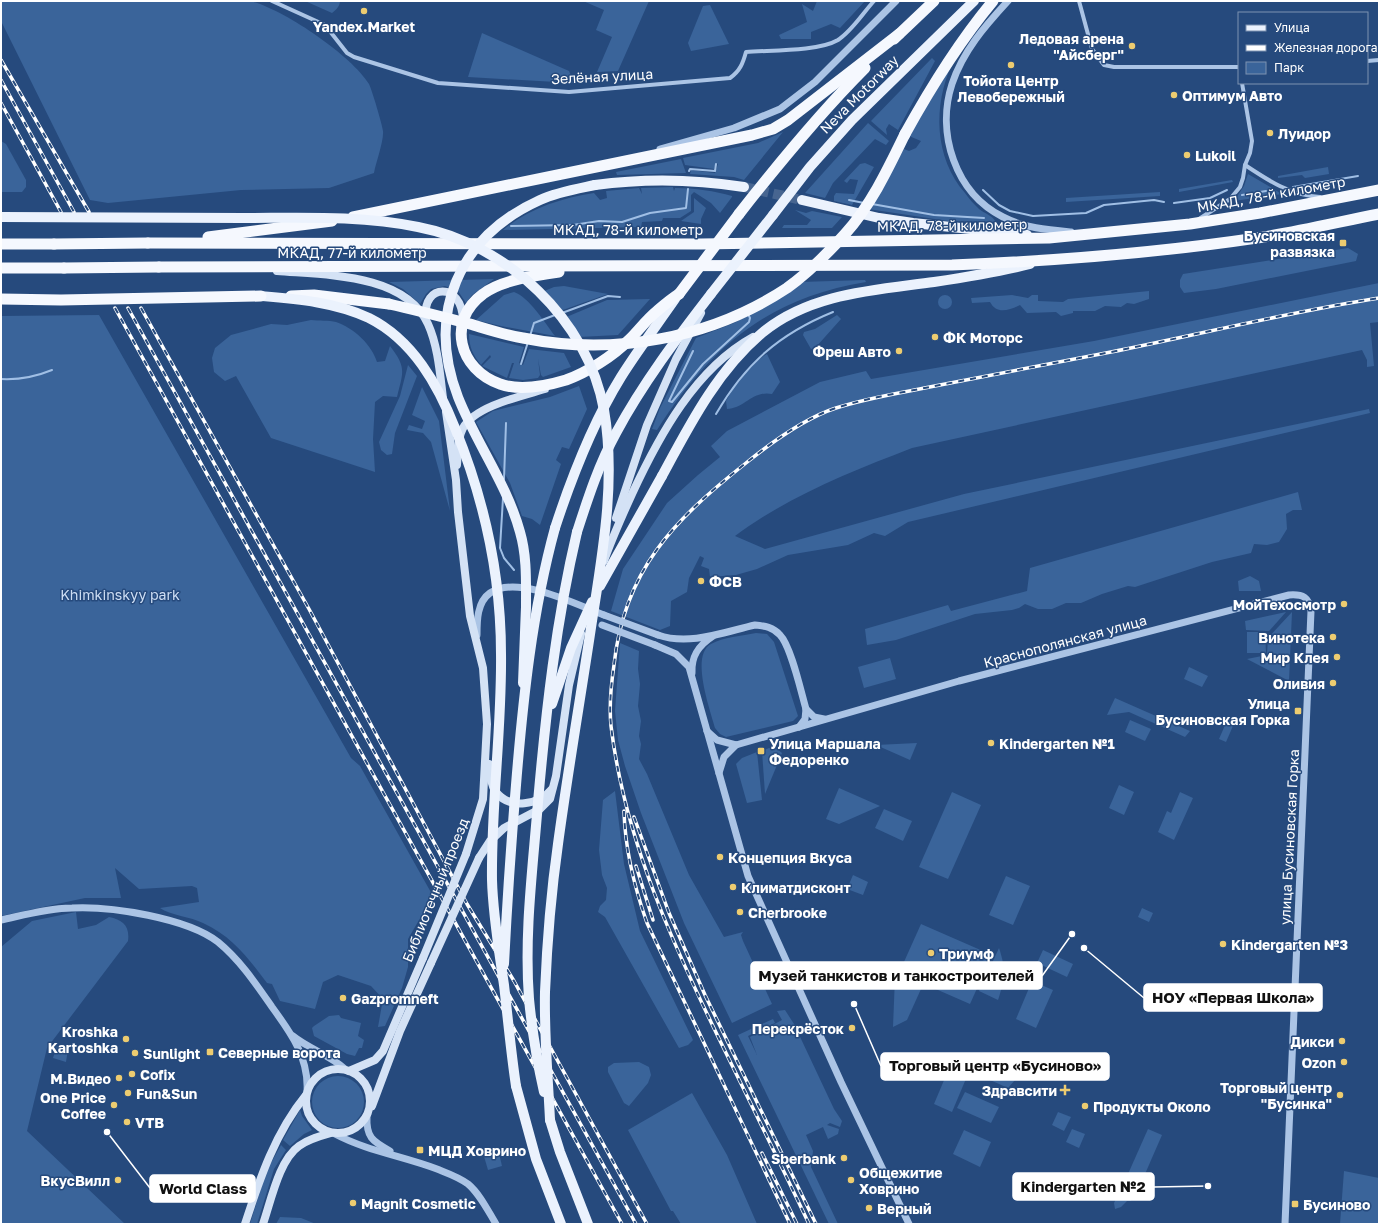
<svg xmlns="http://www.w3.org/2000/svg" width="1380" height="1225" viewBox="0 0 1380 1225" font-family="'Golos Text',sans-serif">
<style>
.green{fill:#3a649a}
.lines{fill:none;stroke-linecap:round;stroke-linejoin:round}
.stream{stroke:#a0bfe5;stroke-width:2}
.primary-tunnel{stroke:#476590;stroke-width:10;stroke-dasharray:10 5;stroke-linecap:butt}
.minor{stroke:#abc4e5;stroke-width:4}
.tertiary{stroke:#abc4e5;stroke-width:7}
.secondary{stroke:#d4e2f5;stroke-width:8}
.primary{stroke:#ebf2fd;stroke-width:10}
.trunk{stroke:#f5f8fe;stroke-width:11}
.rail-casing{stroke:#fff;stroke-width:3.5}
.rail{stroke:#264a7d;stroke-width:2;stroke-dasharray:6;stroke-linecap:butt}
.tertiary-bridge{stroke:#abc4e5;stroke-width:7}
.secondary-bridge{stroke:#d4e2f5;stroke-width:8}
.primary-bridge{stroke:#ebf2fd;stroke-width:10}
.trunk-bridge{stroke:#f5f8fe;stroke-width:11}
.poi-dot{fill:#edcc70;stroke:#264a7d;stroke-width:1.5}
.labels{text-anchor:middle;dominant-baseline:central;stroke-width:3;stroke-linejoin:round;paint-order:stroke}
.poi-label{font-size:14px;font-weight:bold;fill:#fff;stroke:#264a7d;text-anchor:start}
.street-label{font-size:14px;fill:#fff;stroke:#264a7d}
.park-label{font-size:14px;fill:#cedef4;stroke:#264a7d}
.leader{fill:none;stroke:#fff;stroke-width:1.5}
.callout-dot{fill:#fff;stroke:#264a7d;stroke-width:1.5}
.callout{fill:#fff;stroke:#fff;stroke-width:1.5}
.callout-label{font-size:15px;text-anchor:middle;font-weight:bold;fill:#111}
</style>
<rect width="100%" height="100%" fill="#264a7d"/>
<g class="green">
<path d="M1,1H250C283,9 351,55 369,84C372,90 382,124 383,131C384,141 376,162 374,173L329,188L241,190L108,203L90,200L1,21Z"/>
<path d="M305,1H340C340,6 336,10 332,13Z"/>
<polygon points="583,1 649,1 618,71 597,72 612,37 596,30 604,10"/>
<polygon points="817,1 865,1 840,28 831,24 811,32 811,39 781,39 779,35 807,22 802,4 813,11"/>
<polygon points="710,5 729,44 691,51 688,43 703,6"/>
<polygon points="482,33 569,71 574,83 468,77"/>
<polygon points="932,58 935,61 898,130 889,124 886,129 887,135 871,121"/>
<path d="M952,64C933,105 934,158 965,193C969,199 974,204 979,209C984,213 993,216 996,222L948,221L868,209L904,149L909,151L916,148L921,141L909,136Z"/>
<polygon points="868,123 889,141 886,145 875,139 873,141 833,183 825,198 805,193"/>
<polygon points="783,132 744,180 734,177 690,174 691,170 715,173 718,164 716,163 714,169 685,165 683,158 758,143"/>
<polygon points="1,141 6,144 26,180 26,187 22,192 1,192"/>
<polygon points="681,159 686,173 617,175 616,172"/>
<polygon points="865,163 874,167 852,205 834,201 834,196 836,193 854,194 858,180 850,179 847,183 844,181 860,164"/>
<polygon points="1328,167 1329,174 1305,178 1302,175 1278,178 1278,176"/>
<polygon points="1248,174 1282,194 1234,201 1244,186"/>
<polygon points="1232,180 1233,182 1179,192 1179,189"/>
<path d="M673,187L674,191L675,188C695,188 715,191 732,196V197L720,213L711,203L694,192L691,195V211L680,218H663L662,221L642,222L641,227L503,230C528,209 561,198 594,193L600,200L607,198L606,191L639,188L642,194L641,188Z"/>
<polygon points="1160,192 1160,196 1066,202 1066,198"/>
<polygon points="694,198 706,208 701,219 701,224 681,221 694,212"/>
<polygon points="795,210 806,213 812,211 842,217 832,228 782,228 784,225 807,225 811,220"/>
<polygon points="1348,248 1358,254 1356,261 1216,289 1184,293 1180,287 1180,280 1183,274"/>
<polygon points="494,279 472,295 466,303 458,291 445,286 431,289 426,294 420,304 403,289 389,282"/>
<path d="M865,280L866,282C768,298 709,348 657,430L652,429L660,408L696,338L734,323L759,310L800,282Z"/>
<path d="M1379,283V322L1370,323L1374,366L1367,367V360L1362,350L912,448C850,472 789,496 735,536L765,549L964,494L1369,409L1370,413L908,522L885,536L874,533L848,545L788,555L757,569L736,575L710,577L709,569L701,566L704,558L700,556L689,578L687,592L671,601L670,626L660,630L611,611L623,569L667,503L698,475L720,457L711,446L727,431L820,382L866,371L871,379L1094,341Z"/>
<polygon points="564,286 608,294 560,311 542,292 554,287"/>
<path d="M1149,291V299L1134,304L1127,303L1121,307L1105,306L1095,311H1073V313L1061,316L1056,312L1027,313L1020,305C1009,310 997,315 990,302L972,303L971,298L1012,295L1028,298L1032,295H1038V301L1063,302L1068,299Z"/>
<path d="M514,292C529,297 545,323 555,336L501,326L476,320L504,295Z"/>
<circle cx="945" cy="302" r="7"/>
<polygon points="650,299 618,335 579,337 564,318 607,300"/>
<path d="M99,315L351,758L360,766L433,896L408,939V967L402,988L385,1026L378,1027L383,999L371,986L338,975L323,982L315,1009L280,1001L272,984L267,983C249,959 232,936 203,923C191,917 170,915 160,908L199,902L197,888L192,886L139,889L115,868L121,898H85L1,916V316Z"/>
<polygon points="837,315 841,319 816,347 811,349 803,335 804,332 815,329"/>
<path d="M311,320C319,321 329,320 336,322C354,328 372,345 377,362L385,361L390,346C407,368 403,372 397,397L383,396L375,402L373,439L375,472L271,438L236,376L225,381L214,372L212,358L215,348L231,335L271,324L287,325Z"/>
<path d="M469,334L524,347L519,363L523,365L529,349L564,353L571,367L543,377L541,375L538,359L540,375L538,378L523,380L509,378L514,363H512L507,378L482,366L491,357L490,355L481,365C473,355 469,347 469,334Z"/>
<path d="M767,354L780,382L772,394C753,390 744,409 727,409L726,401C735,384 750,364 767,354Z"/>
<polygon points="408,365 417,376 395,433 392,454 387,455 381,450 379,442 400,396"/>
<polygon points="579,386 587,409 569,449 562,447 556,460 561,464 540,525 532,519 522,516 510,483 476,422 493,411 550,397"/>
<polygon points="422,387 439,421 450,511 431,442 423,433 407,430 409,425 422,429 425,421 412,415"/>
<polygon points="1298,492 1302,510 1293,510 1286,514 1287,529 1279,542 1267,545 1254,544 1251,553 1212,562 1135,587 1128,586 1102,594 1081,603 1066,603 1052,609 1038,609 1025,604 1019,608 1012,610 975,614 896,640 867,645 865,629 948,605 951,611 1027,591 1030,568"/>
<polygon points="1250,576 1259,581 1261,591 1239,591 1238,581"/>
<polygon points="1286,612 1269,631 1246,630 1245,621"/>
<polygon points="1292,612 1289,681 1247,659 1267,655 1268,638"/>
<polygon points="1247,632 1265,632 1266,653 1247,653"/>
<path d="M756,633L767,634L774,642L798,716L793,721L726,737L720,734L715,728C710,709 690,655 711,644C723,637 742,636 756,633Z"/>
<polygon points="620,643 639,651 638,669 640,684 638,706 641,721 639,736 641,744 639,759 647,774 689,875 724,937 743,932 741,935 743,941 772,1004 732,1023 684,923 641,813 625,766 618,740 615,711"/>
<polygon points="890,658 896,679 864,688 858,667"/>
<polygon points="1189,667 1208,676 1202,687 1184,679"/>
<polygon points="1115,698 1190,731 1185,737 1129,712 1107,715"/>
<polygon points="1229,716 1236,719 1226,742 1219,739"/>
<polygon points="1130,720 1151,729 1145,741 1125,732"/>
<polygon points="917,743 910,760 876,745"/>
<polygon points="769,748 777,749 782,753 765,794 762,751"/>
<polygon points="757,752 762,800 747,803 736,764 742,758"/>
<polygon points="1119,785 1134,792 1124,815 1109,808"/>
<polygon points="839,788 880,806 839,824 826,819"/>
<polygon points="615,791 624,864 640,931 693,1040 688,1045 679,1048 605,917 598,912 600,906 606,900 607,888 602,875 599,850 603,800"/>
<polygon points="952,792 981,805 948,879 919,867"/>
<polygon points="1180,792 1193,798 1174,840 1158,832 1167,811 1171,813"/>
<polygon points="884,809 912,821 903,841 875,828"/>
<polygon points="853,875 868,882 863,895 847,889"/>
<polygon points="1006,876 1030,886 1013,925 989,915"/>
<polygon points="1142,908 1153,913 1149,922 1138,917"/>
<path d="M76,912L78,929L96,925L109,917C123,920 130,926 128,941L47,1048L27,1131L125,1224H1V947L32,921Z"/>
<polygon points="921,924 992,955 970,1004 899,973"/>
<path d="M999,948C1006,969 1005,979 998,1000L979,991Z"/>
<polygon points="1043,950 1073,964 1067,977 1037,963"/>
<polygon points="895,977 921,989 907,1020 893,1027"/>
<polygon points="1032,981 1053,990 1036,1028 1016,1019"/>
<polygon points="785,1010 794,1024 834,1109 842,1121 840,1127 830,1123 827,1125 839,1129 838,1134 828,1139 823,1127 806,1135 813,1151 811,1167 838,1224 829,1224 738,1035 773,1019 775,1023 748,1036 757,1055 750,1037 782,1020 777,1011"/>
<polygon points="339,1015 341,1018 361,1023 358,1036 364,1040 362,1048 359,1048 355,1056 347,1054 314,1036 312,1028 314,1026 329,1016"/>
<polygon points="57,1046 68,1049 66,1062 53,1058"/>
<polygon points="957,1053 1015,1080 1008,1088 952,1063"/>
<polygon points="639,1062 649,1067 651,1075 648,1083 629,1106 624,1103 608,1072 608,1067 614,1063"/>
<polygon points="950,1066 968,1074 952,1112 934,1104"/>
<circle cx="338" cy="1102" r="26"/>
<polygon points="965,1092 999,1107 991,1123 957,1108"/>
<polygon points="692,1093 727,1155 757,1224 681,1224 673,1211 671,1211 628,1130"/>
<polygon points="300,1110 302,1116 312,1130 304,1134 290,1146 283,1140"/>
<polygon points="1058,1112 1071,1117 1064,1131 1052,1125"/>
<polygon points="1072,1129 1085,1134 1079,1148 1066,1142"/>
<polygon points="1148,1129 1162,1135 1138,1190 1124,1183"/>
<polygon points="964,1130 991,1142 980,1167 953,1154"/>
<polygon points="281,1145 286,1150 274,1169 257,1224 250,1224 266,1172"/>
<polygon points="498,1149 502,1166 488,1170 483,1153"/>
<polygon points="1344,1171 1379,1178 1379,1224 1340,1224"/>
<polygon points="1122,1187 1135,1192 1131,1201 1127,1201 1121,1207 1115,1209 1114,1203"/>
<polygon points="280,1217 301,1218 316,1224 276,1224"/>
</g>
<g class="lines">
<g class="stream">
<polyline points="689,171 690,169 715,171 716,164"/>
<polyline points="1293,187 1358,176"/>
<polyline points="983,190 999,205 1010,211 1033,216 1086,213 1104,205 1154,200 1164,202"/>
<polyline points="1242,195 1266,191"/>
<polyline points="849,200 864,203"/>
<polyline points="1174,203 1210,198 1227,190"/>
<polyline points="872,204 934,215 984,218"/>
<polyline points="511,226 573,225 599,221 622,222 650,213 686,208 688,189"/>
<polyline points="562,313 608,296 620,297"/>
<polyline points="530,336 534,323 555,315"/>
<polyline points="693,351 669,401 672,402 703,364 749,322 750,318 748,314"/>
<polyline points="521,364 528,342"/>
<path d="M1,379C20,380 35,377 52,370"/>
<path d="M716,414C745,364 779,334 833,312"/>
<polyline points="504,479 506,423"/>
<polyline points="503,498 500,548 504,558 514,570"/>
</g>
<polyline class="primary-tunnel" points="744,187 802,200"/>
<g class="minor">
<path d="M272,1L325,25L347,53L354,57L438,83L569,92L730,78C740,71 743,63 746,52C770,50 817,52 838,40C852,31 863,13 874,1"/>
<polyline points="1079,1 1092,49 1104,65 1114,67 1239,67"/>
<polyline points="1367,61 1379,60"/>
<path d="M1245,165C1269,181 1290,195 1320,197"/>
<polyline points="1199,219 1230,199 1240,187 1243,178 1245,165 1250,153 1252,141 1242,83"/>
</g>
<g class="tertiary">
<path d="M1008,1C985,26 963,51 952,84C936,133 955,193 1003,217C1024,228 1048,230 1071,232"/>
<polyline points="660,149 734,128 780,109 815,82 896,1"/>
<path d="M477,635C477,621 477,602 490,593C517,574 577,605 604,615"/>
<path d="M658,635C689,646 724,632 755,625C765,626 773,627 780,635C791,646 801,692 806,709L805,719L799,727"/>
<polyline points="655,645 676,654 689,667 748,876 841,1082 909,1224"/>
<path d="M692,673C691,656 699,645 713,636"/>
<polyline points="806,709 814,717 824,719"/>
<path d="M707,731L717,740L736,745L959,681L1289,595C1303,594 1309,597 1311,611L1285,1224"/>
<polyline points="719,773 724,757 736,745"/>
<path d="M1,920C24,915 49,908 72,908C111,906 187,918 218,942C240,960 256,984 272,1007C291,1033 309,1058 307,1091"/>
<path d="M293,1036C309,1049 330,1055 345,1069"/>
<path d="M367,1116C366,1137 372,1141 390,1151"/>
<path d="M335,1134C367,1151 403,1156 437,1169C447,1173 459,1177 468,1184C480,1194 488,1211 496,1224"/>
</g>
<g class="secondary">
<path d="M277,271C324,275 405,273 428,324C438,346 440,374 443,398"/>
<path d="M426,317C422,284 462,281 463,320"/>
<polyline points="446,412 456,480 458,512 470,616 483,668 487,724 483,799 466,854"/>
<path d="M457,465C458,453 457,439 463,428C475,406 522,396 545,389"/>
<polyline points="616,518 647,425 676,359 701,313"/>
<path d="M604,561C612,538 622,516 632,494C659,436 695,369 753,337"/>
<path d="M489,764C490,773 490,784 496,792C510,810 539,805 552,789"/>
<polyline points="479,858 490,841 504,828 540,809 550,799 556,776 569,685 581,634"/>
<circle cx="338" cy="1101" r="32"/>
<polyline points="349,1071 375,1060 383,1051 423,958"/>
<polyline points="372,1106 400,1031 431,963"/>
<path d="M245,1224C260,1178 275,1133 306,1095"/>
<path d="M263,1224C271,1201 279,1160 299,1146C309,1139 320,1136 331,1133"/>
</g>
<g class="primary">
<path d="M595,185C646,178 694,179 744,187"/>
<polyline points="802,200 879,218 913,223 1027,235"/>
<polyline points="773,215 810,167 852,120 974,1"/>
<path d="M662,476C690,424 717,371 762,333C810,293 876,290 934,282C967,277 998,272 1030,264"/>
<path d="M555,528C572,476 592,424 621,377C638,350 657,325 675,299"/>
<path d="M577,532C588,498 599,464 616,433C643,383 677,338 711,294"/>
<polyline points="523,683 526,607"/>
<polyline points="516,1086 536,1159 561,1224"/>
<polyline points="550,1120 560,1152 588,1224"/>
</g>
<g class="trunk">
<polyline points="894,39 934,1"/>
<path d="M905,134C931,87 958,43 993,1"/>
<path d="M739,214C779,163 819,114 865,68"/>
<polyline points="353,217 752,135 773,129 788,120 899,34"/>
<polyline points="208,237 332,221"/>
<polyline points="148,243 701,244 1049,238 1190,224 1260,213 1379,190"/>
<polyline points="1,244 54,244"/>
<path d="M159,267L952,265C1054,261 1156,253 1257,238C1298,232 1338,222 1379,214"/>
<polyline points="1,268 64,268"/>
<path d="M559,272C537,275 501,280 483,294C446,321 459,370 500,384C519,391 546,386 566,380C588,372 613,356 630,339C639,330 647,319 657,311C664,305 671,299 679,294"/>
<polyline points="291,296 314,295 389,304"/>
</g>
<defs>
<g id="rail">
<polyline points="1,60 89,212"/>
<polyline points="1,80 74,212"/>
<polyline points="1,103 61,212"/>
<polyline points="115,308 622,1224"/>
<polyline points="128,308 636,1224"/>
<polyline points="141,308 309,609 467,904 514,981 647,1224"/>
<path d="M624,811C625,850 634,886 647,923L790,1224"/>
<polyline points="634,817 669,913 705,995 816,1224"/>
<polyline points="636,866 653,920"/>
<polyline points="762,1153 797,1224"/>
<path d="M809,1224C782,1167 754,1110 726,1053C675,949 625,842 611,726C609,706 611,685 614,665C624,570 674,520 746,463C772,442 805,418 836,408C870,397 906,392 940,385C997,374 1054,363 1111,352C1201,334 1289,312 1379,298"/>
</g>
</defs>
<use href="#rail" class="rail-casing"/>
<use href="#rail" class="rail"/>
<g class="tertiary-bridge">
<polyline points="604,615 658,635"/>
<polyline points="602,625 655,645"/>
</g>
<g class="secondary-bridge">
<polyline points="423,958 466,854"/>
<polyline points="431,963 479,858"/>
</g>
<g class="primary-bridge">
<path d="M1,217C81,217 161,218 242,218C300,218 360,215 418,227C507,244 588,320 604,410C616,479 603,551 592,621C581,695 568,770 558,844C551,893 547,943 545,992C544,1035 548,1078 550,1120"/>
<polyline points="711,294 773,215"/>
<path d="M261,296C297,299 335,302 369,318C413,340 438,385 455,428C484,499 501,577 501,654C502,729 491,804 492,880C493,916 499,950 504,985C508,1019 511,1053 516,1086"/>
<polyline points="600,586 662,476"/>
<path d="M526,607C526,581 527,556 520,532C507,484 476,443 458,397C426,314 458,237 540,200C557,192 576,189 595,185"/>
<polyline points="552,704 571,648 592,602"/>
<path d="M504,964C507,904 511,845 516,785C523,699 532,612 555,528"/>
<path d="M544,1092C537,1061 532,1030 529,999C524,933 533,867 538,802C546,711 556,621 577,532"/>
</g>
<g class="trunk-bridge">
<polyline points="54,244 148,243"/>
<polyline points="64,268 159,267"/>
<polyline points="679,294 739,214"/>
<polyline points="1,299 61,300 261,296"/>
<path d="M389,304C416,310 443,317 470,324C487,329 505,335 523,338C613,356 710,339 787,288C808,273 828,253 845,234C871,205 888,169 905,134"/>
</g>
</g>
<g class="poi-dot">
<circle cx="364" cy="11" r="4"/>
<circle cx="1132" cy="46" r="4"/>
<circle cx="1011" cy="65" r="4"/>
<circle cx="1174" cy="95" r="4"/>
<circle cx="1270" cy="133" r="4"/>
<circle cx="1187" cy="155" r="4"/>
<rect x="1339" y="239" width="8" height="8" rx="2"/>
<circle cx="935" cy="337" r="4"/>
<circle cx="899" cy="351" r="4"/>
<circle cx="701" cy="581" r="4"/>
<circle cx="1344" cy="604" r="4"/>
<circle cx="1333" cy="637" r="4"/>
<circle cx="1337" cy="657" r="4"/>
<circle cx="1333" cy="683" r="4"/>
<rect x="1294" y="707" width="8" height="8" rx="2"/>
<circle cx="991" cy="743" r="4"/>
<rect x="757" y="747" width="8" height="8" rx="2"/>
<circle cx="720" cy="857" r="4"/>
<circle cx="733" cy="887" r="4"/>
<circle cx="740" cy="912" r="4"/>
<circle cx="1223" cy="944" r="4"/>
<circle cx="931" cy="953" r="4"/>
<circle cx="343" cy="998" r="4"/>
<circle cx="852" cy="1028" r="4"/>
<circle cx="126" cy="1039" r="4"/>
<circle cx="1342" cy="1041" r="4"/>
<rect x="206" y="1048" width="8" height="8" rx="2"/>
<circle cx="135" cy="1053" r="4"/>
<circle cx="1344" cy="1062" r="4"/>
<circle cx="132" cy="1074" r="4"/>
<circle cx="119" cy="1078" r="4"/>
<path d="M1063 1084h4v4h4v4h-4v4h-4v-4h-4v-4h4z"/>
<circle cx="128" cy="1093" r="4"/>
<circle cx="1340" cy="1095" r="4"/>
<circle cx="114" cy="1105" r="4"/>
<circle cx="1085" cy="1106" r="4"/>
<circle cx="127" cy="1122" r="4"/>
<rect x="416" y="1146" width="8" height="8" rx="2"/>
<circle cx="844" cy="1158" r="4"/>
<circle cx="118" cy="1180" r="4"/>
<circle cx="851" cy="1180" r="4"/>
<circle cx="353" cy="1203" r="4"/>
<rect x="1291" y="1200" width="8" height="8" rx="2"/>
<circle cx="869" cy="1208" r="4"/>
</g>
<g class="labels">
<g class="poi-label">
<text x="364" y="26" text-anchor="middle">Yandex.Market</text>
<text x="1124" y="38" text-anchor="end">Ледовая арена<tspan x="1124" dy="16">"Айсберг"</tspan></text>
<text x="1011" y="80" text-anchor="middle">Тойота Центр<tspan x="1011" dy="16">Левобережный</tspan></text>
<text x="1182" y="95">Оптимум Авто</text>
<text x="1278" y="133">Луидор</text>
<text x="1195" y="155">Lukoil</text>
<text x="1335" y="235" text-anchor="end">Бусиновская<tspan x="1335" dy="16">развязка</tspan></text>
<text x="943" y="337">ФК Моторс</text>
<text x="891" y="351" text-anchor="end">Фреш Авто</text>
<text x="709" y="581">ФСВ</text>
<text x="1336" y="604" text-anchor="end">МойТехосмотр</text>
<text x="1325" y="637" text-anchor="end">Винотека</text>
<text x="1329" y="657" text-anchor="end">Мир Клея</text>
<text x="1325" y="683" text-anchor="end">Оливия</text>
<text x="1290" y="703" text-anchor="end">Улица<tspan x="1290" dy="16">Бусиновская Горка</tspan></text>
<text x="769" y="743">Улица Маршала<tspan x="769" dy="16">Федоренко</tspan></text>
<text x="999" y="743">Kindergarten №1</text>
<text x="728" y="857">Концепция Вкуса</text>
<text x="741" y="887">Климатдисконт</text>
<text x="748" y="912">Cherbrooke</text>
<text x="1231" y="944">Kindergarten №3</text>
<text x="939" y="953">Триумф</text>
<text x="351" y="998">Gazpromneft</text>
<text x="844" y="1028" text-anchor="end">Перекрёсток</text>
<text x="118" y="1031" text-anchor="end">Kroshka<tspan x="118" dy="16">Kartoshka</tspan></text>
<text x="1334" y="1041" text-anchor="end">Дикси</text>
<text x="218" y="1052">Северные ворота</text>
<text x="143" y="1053">Sunlight</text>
<text x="1336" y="1062" text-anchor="end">Ozon</text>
<text x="140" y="1074">Cofix</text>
<text x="111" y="1078" text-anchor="end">М.Видео</text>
<text x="1332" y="1087" text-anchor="end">Торговый центр<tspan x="1332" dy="16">"Бусинка"</tspan></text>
<text x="1057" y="1090" text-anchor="end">Здравсити</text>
<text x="136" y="1093">Fun&amp;Sun</text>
<text x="106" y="1097" text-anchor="end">One Price<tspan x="106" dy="16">Coffee</tspan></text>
<text x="1093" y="1106">Продукты Около</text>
<text x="135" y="1122">VTB</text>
<text x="428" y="1150">МЦД Ховрино</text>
<text x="836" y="1158" text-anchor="end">Sberbank</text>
<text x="859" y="1172">Общежитие<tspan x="859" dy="16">Ховрино</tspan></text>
<text x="110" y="1180" text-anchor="end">ВкусВилл</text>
<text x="361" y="1203">Magnit Cosmetic</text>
<text x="1303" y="1204">Бусиново</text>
<text x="877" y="1208">Верный</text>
</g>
<g class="street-label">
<text transform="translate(602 76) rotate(-3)">Зелёная улица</text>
<text transform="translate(859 94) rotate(-45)">Neva Motorway</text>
<text transform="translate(1271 194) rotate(-10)">МКАД, 78-й километр</text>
<text transform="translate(952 225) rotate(-1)">МКАД, 78-й километр</text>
<text x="628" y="229">МКАД, 78-й километр</text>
<text x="352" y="252">МКАД, 77-й километр</text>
<text transform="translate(1065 641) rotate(-15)">Краснополянская улица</text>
<text transform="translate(1289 837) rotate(-87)">улица Бусиновская Горка</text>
<text transform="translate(435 890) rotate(-68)">Библиотечный проезд</text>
</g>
<g class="park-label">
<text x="120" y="594">Khimkinskyy park</text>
</g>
</g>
<path class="leader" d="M1072 934L1042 976M1084 948L1144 998M854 1004L881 1066M1208 1186L1154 1187M107 1132L150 1188"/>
<g class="callout-dot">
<circle cx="1072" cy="934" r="4"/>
<circle cx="1084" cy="948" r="4"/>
<circle cx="854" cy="1004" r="4"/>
<circle cx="1208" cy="1186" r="4"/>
<circle cx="107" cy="1132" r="4"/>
</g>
<g class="callout">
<rect x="751" y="962" width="291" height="27" rx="4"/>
<rect x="1144" y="984" width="178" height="27" rx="4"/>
<rect x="881" y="1053" width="228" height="27" rx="4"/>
<rect x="1013" y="1173" width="141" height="27" rx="4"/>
<rect x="150" y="1175" width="105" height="27" rx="4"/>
</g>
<g class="callout-label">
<text x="896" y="981">Музей танкистов и танкостроителей</text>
<text x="1233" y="1003">НОУ «Первая Школа»</text>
<text x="995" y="1071">Торговый центр «Бусиново»</text>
<text x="1083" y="1192">Kindergarten №2</text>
<text x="203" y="1194">World Class</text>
</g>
<rect width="1380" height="1225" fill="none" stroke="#ffffff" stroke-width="4"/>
<rect x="1238" y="12" width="130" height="72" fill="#264a7d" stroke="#7d92b1"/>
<rect x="1246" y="25" width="20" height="6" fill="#ebf2fd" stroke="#7d92b1"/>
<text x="1274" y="32" font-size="12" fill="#ffffff">Улица</text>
<rect x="1246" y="45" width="20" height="6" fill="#ffffff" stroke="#7d92b1"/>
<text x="1274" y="52" font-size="12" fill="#ffffff">Железная дорога</text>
<rect x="1246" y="62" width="20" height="12" fill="#3a649a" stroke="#7d92b1"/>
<text x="1274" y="72" font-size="12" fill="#ffffff">Парк</text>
</svg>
